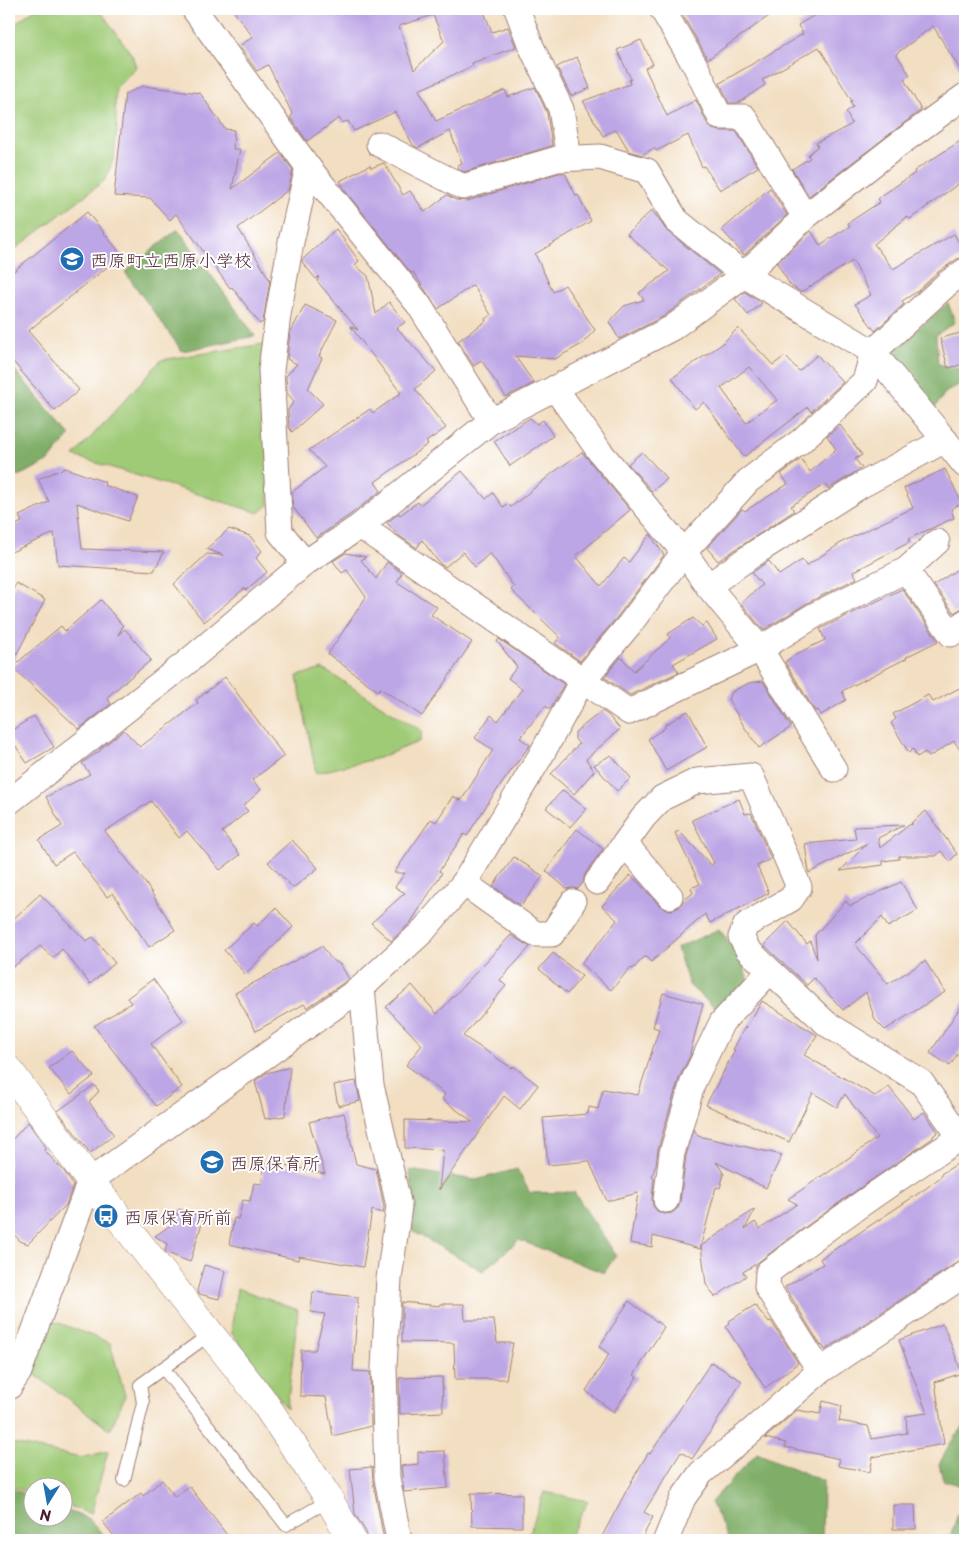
<svg xmlns="http://www.w3.org/2000/svg" width="974" height="1549" viewBox="0 0 974 1549" font-family="'Playpen Sans','Klee One',sans-serif">
<style>
.green{fill:#9fca76;stroke:#747450}
.forest{fill:#7fae67;stroke:#646649}
.building{fill:#bda6e5;fill-rule:evenodd}
.lines{fill:none;stroke-linecap:round;stroke-linejoin:round}
.service-casing{stroke:#9e7e76;stroke-width:14}
.minor-casing{stroke:#9e7e76;stroke-width:27}
.tertiary-casing{stroke:#9e7e76;stroke-width:29}
.service{stroke:#fff;stroke-width:12}
.minor{stroke:#fff;stroke-width:25}
.tertiary{stroke:#fff;stroke-width:28}
.labels{text-anchor:middle;dominant-baseline:central;stroke-width:4;stroke-linejoin:round;paint-order:stroke}
.poi-label{font-size:18px;fill:#4a1f2b;stroke:#fff;text-anchor:start}
</style>
<rect width="100%" height="100%" fill="#fff"/>
<filter id="ink" filterUnits="userSpaceOnUse"><feTurbulence type="fractalNoise" baseFrequency=".02" numOctaves="2"/><feDisplacementMap in="SourceGraphic" scale="10" xChannelSelector="R" yChannelSelector="G"/><feConvolveMatrix kernelMatrix="1 2 1 2 8 2 1 2 1" color-interpolation-filters="sRGB"/></filter>
<filter id="wash" filterUnits="userSpaceOnUse"><feTurbulence type="fractalNoise" baseFrequency=".0096" numOctaves="4" result="noise"/><feDisplacementMap in="SourceGraphic" scale="20" xChannelSelector="R" yChannelSelector="G"/><feGaussianBlur stdDeviation="1.12" result="paint"/><feColorMatrix in="noise" values="0 0 0 0 0 0 0 0 0 0 0 0 0 0 0 0 0 1.4 0 .05"/><feComposite in="paint" operator="in"/></filter>
<g filter="url(#wash)">
<rect width="100%" height="100%" fill="#f2dec1"/>
<g class="green">
<polygon points="35,9 99,9 132,55 136,67 116,88 115,104 117,129 114,158 105,180 9,254 9,28"/>
<polygon points="264,344 269,505 259,513 74,456 161,360"/>
<polygon points="323,669 422,731 420,741 379,758 316,773 297,676"/>
<polygon points="237,1288 298,1310 287,1409 231,1332"/>
<polygon points="54,1321 110,1343 125,1396 110,1430 29,1370"/>
<polygon points="9,1443 81,1458 108,1451 91,1514 63,1504 62,1486 32,1486 32,1494 10,1486 9,1488"/>
<polygon points="544,1492 588,1501 568,1540 527,1540"/>
</g>
<g class="forest">
<polygon points="178,229 255,336 182,351 125,272"/>
<polygon points="948,303 955,322 936,335 938,364 964,370 965,381 945,393 932,412 891,361 891,352"/>
<polygon points="13,368 70,435 48,462 9,480 9,372"/>
<polygon points="719,929 741,958 748,981 715,1008 689,985 677,948"/>
<polygon points="517,1169 530,1193 574,1192 616,1255 604,1273 519,1240 483,1271 412,1231 415,1202 409,1170 476,1180"/>
<polygon points="965,1426 965,1487 943,1480 939,1464 955,1436"/>
<polygon points="757,1453 823,1481 822,1540 729,1540 711,1502"/>
<polygon points="12,1489 32,1497 32,1516 62,1516 63,1509 89,1519 108,1540 9,1540 9,1497"/>
<polygon points="958,1514 965,1517 965,1540 949,1540"/>
</g>
<g id="blocks">
<g class="building">
<path d="M232,9H483L492,32L508,27L516,47L472,63L473,66L419,90L436,121L505,90L508,97L535,87L547,113L552,146L464,172L459,169L457,165L462,163L450,131L418,148L413,145L395,112L354,131L348,121L342,123L339,118L307,141L290,117L293,115L268,65L257,71L239,46L253,37ZM433,15L444,41L414,70L399,26Z"/>
<polygon points="679,9 779,9 708,59"/>
<polygon points="825,9 965,9 965,77 933,26 896,54 910,75 904,79 921,110 809,196 792,169 810,158 808,155 818,146 816,143 852,124 846,112 853,107 850,102 852,101 819,47 762,80 765,85 738,103 729,103 720,83 803,34 798,25"/>
<polygon points="641,40 653,64 645,68 667,116 696,100 707,123 712,129 720,131 736,131 758,167 720,190 704,166 702,167 688,135 656,151 654,148 642,155 629,151 616,129 603,136 583,101 630,84 629,80 631,79 617,50"/>
<polygon points="577,57 590,88 571,96 557,67"/>
<polygon points="143,86 200,93 225,129 234,130 233,149 240,149 232,189 280,153 293,170 288,190 238,228 270,280 263,322 260,324 232,287 230,288 176,214 170,220 150,198 114,196 125,94"/>
<polygon points="965,138 965,179 910,219 907,217 874,244 893,269 954,234 960,245 965,244 965,257 957,259 938,272 918,291 902,301 904,304 875,331 855,304 871,295 853,261 801,292 790,285 777,263 811,231 820,245 850,226 848,223 880,202 878,198 915,173 914,171"/>
<polygon points="384,163 403,195 410,191 425,212 447,195 456,200 467,201 559,173 565,173 576,196 578,195 591,221 535,254 553,292 565,285 595,330 582,344 555,359 515,356 534,383 506,397 481,360 474,366 458,341 486,321 485,319 491,315 473,285 438,309 413,272 411,273 346,192 340,181 370,165 371,168"/>
<polygon points="770,188 787,215 744,255 722,230"/>
<polygon points="652,210 667,231 720,274 664,316 619,339 609,322 624,306 644,300 639,293 669,271 627,234"/>
<polygon points="87,212 122,255 28,331 79,390 55,411 9,357 9,275"/>
<polygon points="336,229 359,261 355,265 368,276 376,314 389,302 405,322 397,328 436,371 415,389 446,428 426,442 428,444 375,482 381,491 351,514 316,538 293,507 292,492 325,467 309,450 370,409 373,413 401,393 350,326 358,330 317,281 319,276 316,279 302,262 302,260"/>
<polygon points="745,292 762,303 748,315 735,299"/>
<polygon points="305,305 337,320 319,356 322,358 308,389 323,404 292,432 289,427 288,410 294,401 287,393 286,376 297,364 287,359 290,333"/>
<path d="M738,328L773,365L785,356L799,371L817,355L843,382L811,412L808,407L744,457L704,402L695,409L672,378L722,344ZM749,367L777,400L746,423L721,388Z"/>
<polygon points="965,332 965,364 948,368 940,338"/>
<polygon points="530,418 537,424 543,420 553,436 510,466 494,441"/>
<polygon points="840,425 862,455 855,459 862,468 828,489 825,484 791,506 794,511 718,561 707,548 742,509 745,511 788,484 781,474 801,459 810,472 836,449 827,436"/>
<polygon points="582,452 630,510 576,556 601,586 624,558 629,562 650,534 664,555 618,616 580,661 555,643 560,637 511,590 514,587 490,553 475,567 463,552 445,567 440,564 422,540 417,548 398,535 387,523 399,513 400,515 418,502 420,505 462,471 486,499 493,493 503,507 508,504 511,507 554,472"/>
<polygon points="642,452 667,479 652,491 628,464"/>
<polygon points="65,468 105,482 104,485 138,497 128,521 77,503 82,549 164,552 154,571 58,565 54,533 9,553 9,528 22,522 19,516 49,502 38,479"/>
<polygon points="945,469 962,503 951,509 954,518 908,539 910,542 853,572 857,578 809,602 763,630 741,603 762,585 752,573 766,563 769,561 779,575 802,560 806,566 844,541 913,508 904,488"/>
<polygon points="229,529 250,536 262,551 256,558 267,572 246,590 245,588 204,622 174,584 207,554 223,555 206,549"/>
<polygon points="346,553 366,557 361,560 376,579 387,562 402,573 397,582 437,607 431,615 472,642 422,716 380,688 378,691 328,654 366,597 347,570 342,573 333,561"/>
<polygon points="965,564 965,608 962,608 954,613 934,585"/>
<polygon points="16,583 45,600 9,669 9,597"/>
<polygon points="902,589 938,641 906,657 907,658 842,691 846,700 821,715 818,710 815,711 785,662 796,654 825,640 820,629"/>
<polygon points="101,600 123,626 118,635 125,629 151,660 107,697 111,704 79,729 12,667 61,626 65,631"/>
<polygon points="693,618 702,626 707,623 717,639 673,664 679,672 630,695 604,677 621,657 634,671 670,638 668,634"/>
<polygon points="499,639 564,684 550,709 545,706 520,738 530,745 492,797 467,836 464,834 439,871 442,873 411,922 391,941 371,923 405,893 395,887 405,873 394,873 431,819 436,822 453,796 461,801 493,750 475,738 491,715 498,721 522,689 508,678 517,667 497,641"/>
<polygon points="225,677 284,756 252,780 261,790 243,806 248,811 222,832 240,855 220,870 187,831 179,838 151,801 105,831 146,884 175,930 149,947 113,893 107,897 73,852 54,864 39,840 62,826 46,797 90,774 82,763 101,750 100,749 124,730 140,747 198,703 196,700"/>
<polygon points="763,681 791,727 759,748 745,728 728,699 733,691 749,683"/>
<polygon points="965,685 965,757 954,741 929,757 925,752 917,757 913,749 909,753 891,723 896,719 893,714 928,695 933,702"/>
<polygon points="602,711 608,715 620,729 586,759 594,771 574,794 551,774 579,744 575,739 575,732"/>
<polygon points="688,711 707,747 666,771 648,739 665,728 665,725"/>
<polygon points="34,716 54,747 27,763 9,736 9,732"/>
<polygon points="611,755 631,778 617,791 594,765"/>
<polygon points="563,790 586,809 570,827 546,808"/>
<polygon points="739,799 745,814 751,813 771,859 757,866 769,893 710,923 705,914 651,962 645,956 633,969 630,968 611,990 581,963 604,937 617,920 602,906 630,875 638,882 659,905 665,909 672,910 679,907 684,900 693,893 691,888 700,884 675,833 679,831 711,865 714,863 692,820"/>
<polygon points="926,811 957,854 950,861 941,851 936,856 899,856 899,859 883,861 883,865 840,871 868,843 809,873 805,844 856,839 854,827 904,825 878,838 880,848 909,825 913,824 911,823"/>
<polygon points="577,829 603,849 585,874 583,882 578,889 573,888 567,889 546,871"/>
<polygon points="292,840 318,868 293,888 268,862"/>
<polygon points="514,857 543,876 521,906 493,886"/>
<polygon points="901,882 918,910 888,927 882,917 855,944 888,984 925,961 945,992 885,1030 875,1020 866,992 843,1010 814,978 807,985 764,945 788,921 807,944 810,941 817,959 815,935 846,901 850,906"/>
<polygon points="40,894 86,941 93,937 115,963 90,984 62,949 53,958 40,946 9,970 9,923"/>
<polygon points="276,908 293,927 245,974 224,950 254,923 257,926"/>
<polygon points="511,935 530,947 500,980 506,986 463,1036 512,1068 513,1066 538,1085 520,1109 504,1096 439,1190 443,1150 405,1148 405,1120 473,1122 442,1099 445,1094 406,1065 422,1045 386,1007 412,985 437,1014"/>
<polygon points="322,946 331,959 341,965 349,979 307,1008 304,1004 256,1031 235,993"/>
<polygon points="553,953 582,976 567,994 539,969"/>
<polygon points="153,979 183,1020 151,1044 182,1087 156,1106 94,1026 131,1003 127,998"/>
<polygon points="663,993 703,1004 690,1053 691,1054 679,1078 658,1149 656,1164 652,1177 654,1179 652,1198 653,1206 658,1212 665,1214 672,1213 678,1208 680,1202 686,1156 694,1129 698,1136 782,1155 766,1188 716,1162 724,1174 720,1188 716,1187 700,1249 653,1236 652,1247 630,1243 638,1193 607,1201 589,1161 548,1165 543,1118 588,1114 589,1107 598,1109 603,1089 638,1095 659,1029 653,1027"/>
<polygon points="965,1000 965,1042 950,1066 930,1053"/>
<polygon points="762,1001 817,1035 804,1055 875,1096 889,1087 914,1119 924,1112 938,1132 933,1136 933,1138 857,1190 783,1243 756,1264 743,1272 746,1276 715,1297 706,1284 701,1246 755,1209 745,1229 755,1222 760,1229 797,1204 788,1199 826,1173 826,1174 877,1138 845,1094 837,1107 813,1093 789,1142 706,1105 735,1050 733,1050 745,1027 746,1028"/>
<polygon points="72,1051 94,1076 71,1094 49,1068"/>
<polygon points="290,1067 285,1116 265,1119 255,1081 266,1073"/>
<polygon points="356,1081 360,1101 338,1106 334,1085"/>
<polygon points="94,1085 99,1091 89,1102 114,1135 90,1153 58,1111"/>
<polygon points="344,1113 356,1164 376,1169 384,1207 383,1213 372,1210 363,1267 299,1256 298,1260 229,1244 234,1218 238,1219 243,1200 250,1201 254,1183 261,1184 265,1163 271,1164 272,1162 325,1174 309,1122"/>
<polygon points="28,1122 46,1148 44,1150 64,1171 73,1185 66,1205 28,1244 20,1241 9,1229 9,1143"/>
<polygon points="965,1162 965,1257 825,1350 822,1345 821,1346 785,1287 823,1264 820,1259 925,1189 942,1176 941,1174 957,1164 958,1166"/>
<polygon points="179,1209 204,1217 190,1262 167,1253 165,1251 167,1244 155,1236 175,1222"/>
<polygon points="204,1265 225,1271 219,1299 199,1294 197,1291"/>
<polygon points="313,1292 358,1297 353,1371 370,1372 371,1426 333,1436 326,1397 300,1396 301,1350 315,1350 325,1314 311,1312"/>
<polygon points="629,1301 664,1327 634,1375 637,1377 614,1412 586,1391 609,1354 599,1347"/>
<polygon points="402,1302 440,1306 441,1304 464,1304 465,1320 494,1320 497,1343 513,1343 506,1379 455,1379 454,1343 402,1342"/>
<polygon points="755,1305 768,1322 771,1321 798,1363 765,1388 726,1327 730,1324 729,1321"/>
<polygon points="943,1324 962,1373 935,1382 944,1444 873,1457 870,1472 838,1466 840,1459 785,1447 786,1443 765,1438 797,1410 820,1414 823,1401 842,1406 839,1421 868,1426 872,1439 907,1433 906,1416 927,1413 899,1340"/>
<polygon points="711,1362 742,1381 716,1423 692,1459 681,1452 644,1512 653,1517 641,1540 600,1540 630,1484 648,1453 650,1454"/>
<polygon points="442,1377 443,1412 400,1414 399,1378"/>
<polygon points="445,1451 448,1488 404,1492 401,1466 418,1464 418,1452"/>
<polygon points="372,1467 373,1481 384,1540 368,1540 366,1532 355,1514 350,1469"/>
<polygon points="162,1480 175,1497 189,1486 231,1540 117,1540 103,1522 141,1493 143,1496"/>
<polygon points="471,1493 522,1494 522,1527 472,1526"/>
<polygon points="893,1505 915,1505 916,1529 893,1529"/>
</g>
</g>
</g>
<g filter="url(#ink)">
<use href="#blocks" fill-opacity="0" stroke="#9e7e76" stroke-width="1"/>
<g class="lines">
<defs>
<g id="service">
<polyline points="163,1368 286,1525 330,1500"/>
<polyline points="124,1480 143,1403 140,1385 210,1334"/>
</g>
<g id="minor">
<polyline points="194,9 308,167 419,305 491,421"/>
<polyline points="517,9 531,46 561,109 569,158"/>
<polyline points="662,9 696,67 720,117 744,117 805,217"/>
<polyline points="379,144 463,187 557,159 600,157 647,171 676,220 744,275 873,352 965,465"/>
<polyline points="555,388 600,452 684,552 708,586 760,649 834,769"/>
<polyline points="360,526 629,712 760,649 815,615 906,570 937,542"/>
<polyline points="305,563 280,532 271,370 278,315 291,242 308,167"/>
<polyline points="906,570 951,634 965,622"/>
<polyline points="708,586 758,551 860,486 945,440"/>
<polyline points="9,802 186,663 305,563 360,526 491,421 672,328 744,275 805,217 895,147 965,96"/>
<polyline points="625,844 670,896"/>
<polyline points="597,882 643,818 662,798 697,781 751,776 799,887 791,899 746,925 741,937 748,950 827,1024 921,1082 961,1138"/>
<polyline points="464,883 535,934 552,934 573,902"/>
<polyline points="362,987 371,1085 399,1206 389,1279 384,1367 387,1478 399,1540"/>
<polyline points="666,1200 672,1153 693,1082 722,1022 770,971"/>
<path d="M820,1371L767,1287L768,1272C832,1224 897,1177 965,1135"/>
<polyline points="9,1387 19,1372 90,1181 362,987 422,932 464,883 540,757 582,681 629,625 684,552 748,481 801,441 865,381 873,352 948,283 965,271"/>
<polyline points="666,1540 683,1498 701,1473 747,1435 820,1371 965,1274"/>
</g>
<polyline id="tertiary" points="9,1070 90,1181 261,1398 326,1494 352,1540"/>
</defs>
<use href="#service" class="service-casing"/>
<use href="#minor" class="minor-casing"/>
<use href="#tertiary" class="tertiary-casing"/>
<use href="#service" class="service"/>
<use href="#minor" class="minor"/>
<use href="#tertiary" class="tertiary"/>
</g>
</g>
<defs>
<symbol id="school-disc" viewBox="-11 -11 22 22"><circle r="9.5" fill="#1f6fb2" stroke="#fff"/><path d="M0-5L7-2L0 1L-7-2ZM-4 1L0 2.5L4 1V4Q0 6-4 4Z" fill="#fff"/></symbol>
<symbol id="bus-disc" viewBox="-11 -11 22 22"><circle r="9.5" fill="#1f6fb2" stroke="#fff"/><path d="M-5-6H5V4H4V6H2V4H-2V6H-4V4H-5ZM-3.5-4V0h7V-4ZM-3.5 1.2v1.5H-2V1.2ZM2 1.2v1.5H3.5V1.2Z" fill="#fff"/></symbol>
</defs>
<g fill-rule="evenodd">
<use href="#school-disc" x="58" y="245" width="28" height="28"/>
<use href="#school-disc" x="198" y="1148" width="28" height="28"/>
<use href="#bus-disc" x="92" y="1202" width="28" height="28"/>
</g>
<g class="labels">
<g class="poi-label">
<text x="90" y="259">西原町立西原小学校</text>
<text x="230" y="1162">西原保育所</text>
<text x="124" y="1216">西原保育所前</text>
</g>
</g>
<rect width="974" height="1549" fill="none" stroke="#fff" stroke-width="30"/>
<g transform="translate(48 1502) rotate(191)"><circle r="24" fill="#ffffff" stroke="#b7a5aa"/>
<path d="M0-4L9 19L0 12L-9 19Z" fill="#1f6fb2"/>
<text y="-8" font-size="14" font-weight="bold" text-anchor="middle" fill="#4a1f2b">N</text>
</g>
</svg>
